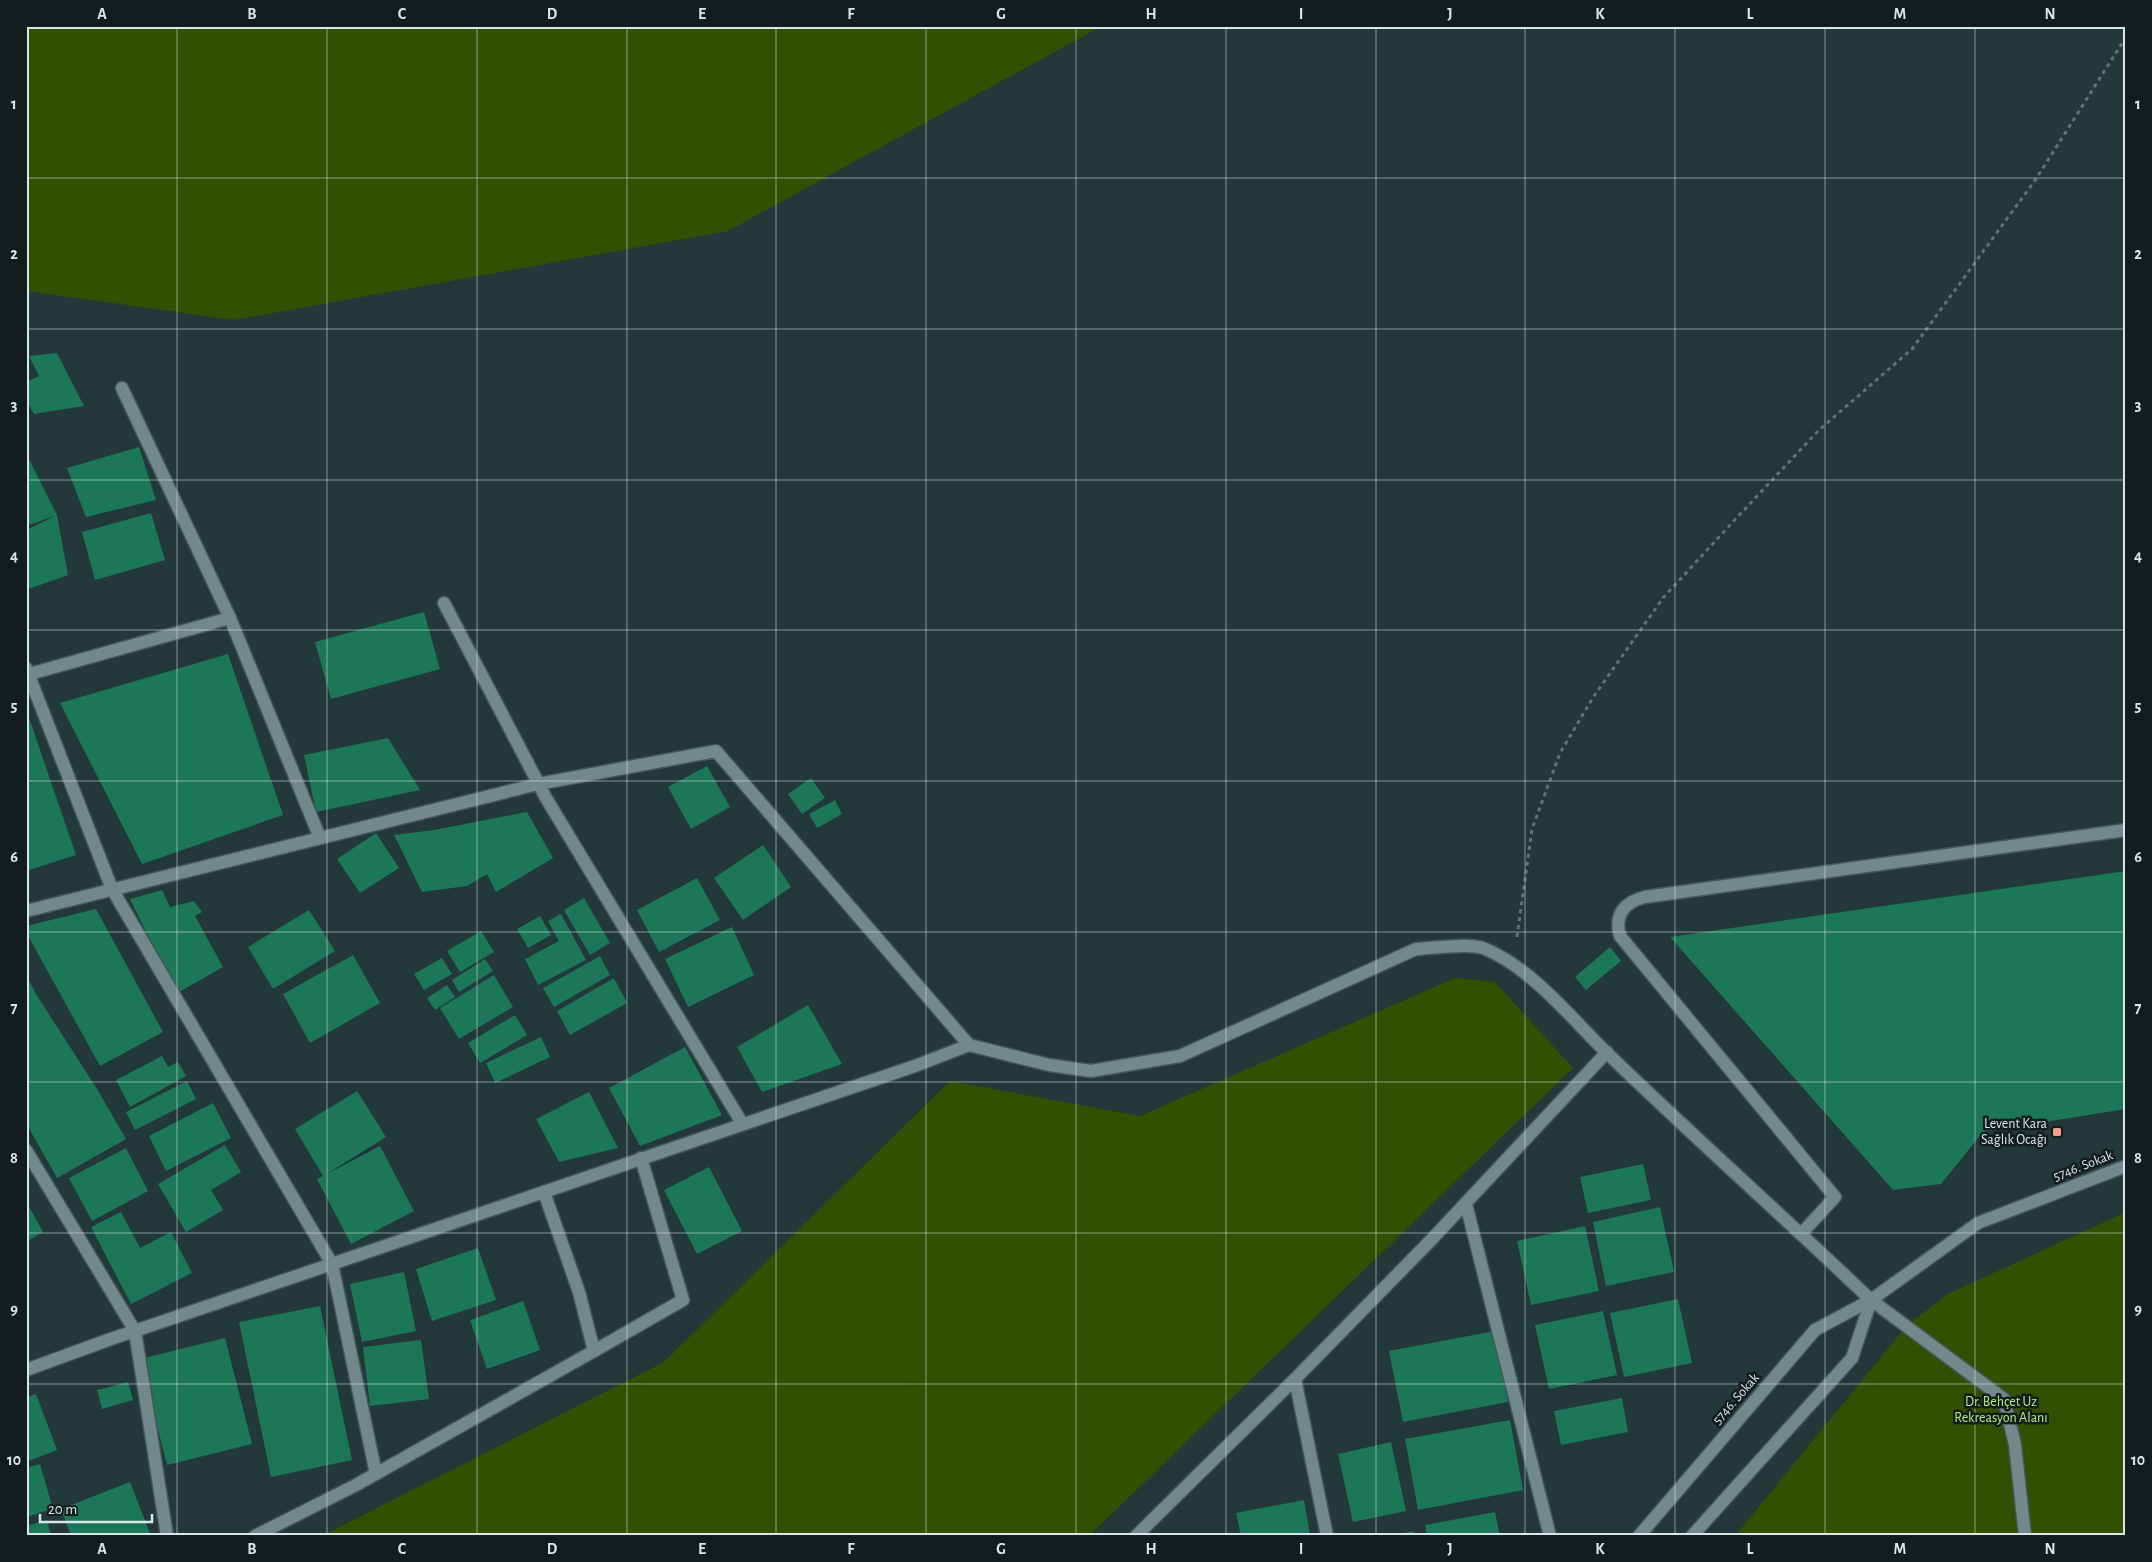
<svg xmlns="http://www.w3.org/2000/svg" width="2152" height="1562" viewBox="0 0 2152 1562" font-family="'Alegreya Sans',sans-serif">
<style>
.green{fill:#305101}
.building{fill:#1b7758}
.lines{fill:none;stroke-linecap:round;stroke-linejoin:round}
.service-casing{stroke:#445758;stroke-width:15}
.minor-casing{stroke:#445758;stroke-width:15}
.path{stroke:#607374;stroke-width:3;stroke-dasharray:4 4;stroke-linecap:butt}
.service{stroke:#71898a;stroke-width:12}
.minor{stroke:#71898a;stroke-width:12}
.grid{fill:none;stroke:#dae6e7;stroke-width:1;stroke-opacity:0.55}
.poi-dot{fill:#f59d8e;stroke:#141d1d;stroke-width:2}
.labels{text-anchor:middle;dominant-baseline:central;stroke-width:5;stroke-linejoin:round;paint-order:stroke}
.poi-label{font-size:14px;fill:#dae6e7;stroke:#141d1d;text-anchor:end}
.street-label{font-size:14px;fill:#dae6e7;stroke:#141d1d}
.park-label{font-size:14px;fill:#b3ec7e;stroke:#141d1d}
.neatline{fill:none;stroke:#dae6e7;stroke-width:2}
.grid-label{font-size:16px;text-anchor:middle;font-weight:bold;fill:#dae6e7}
</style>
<rect width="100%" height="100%" fill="#223839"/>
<g class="green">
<polygon points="26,26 1102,26 728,231 234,320 26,291"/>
<polygon points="1455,978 1495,982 1573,1068 1089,1536 322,1536 664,1362 950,1081 1140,1116"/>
<polygon points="2126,1212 2126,1536 1735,1536 1907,1325 1948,1294"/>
</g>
<g class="building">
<polygon points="57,353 84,406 34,414 26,400 26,382 39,376 29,356"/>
<polygon points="139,447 156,500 86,517 67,468"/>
<polygon points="26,453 57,515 68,575 26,590 26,530 55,516 26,526"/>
<polygon points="151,513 165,560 95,580 82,532"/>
<polygon points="424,612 440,669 331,699 315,642"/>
<polygon points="228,654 283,815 142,864 60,703"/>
<polygon points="26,709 76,855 26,871"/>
<polygon points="388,738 420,790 316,812 304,755"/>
<polygon points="707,766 730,807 691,829 668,787"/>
<polygon points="811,778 825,798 802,814 788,794"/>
<polygon points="835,800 842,814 817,828 809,814"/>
<polygon points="527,812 553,858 496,892 487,874 467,886 422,892 394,835 434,830"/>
<polygon points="376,833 399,868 360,893 337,859"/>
<polygon points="763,845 791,887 743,920 714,878"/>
<polygon points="2126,871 2126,1109 1983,1132 1941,1184 1893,1190 1670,937"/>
<polygon points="697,878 720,920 659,952 637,910"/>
<polygon points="162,890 170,907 194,901 202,912 195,916 223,967 176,994 130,899"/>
<polygon points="584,898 610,943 590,955 564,910"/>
<polygon points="96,909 163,1032 100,1066 26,932 26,926"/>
<polygon points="309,910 335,951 273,989 248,947"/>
<polygon points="561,914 586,960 538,985 525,959 559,941 548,921"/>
<polygon points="540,916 551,935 528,948 517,929"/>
<polygon points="732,927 754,975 688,1007 665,959"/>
<polygon points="481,931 494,952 460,972 447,951"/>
<polygon points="1610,947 1621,961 1586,990 1575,977"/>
<polygon points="353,955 380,1003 310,1043 283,994"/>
<polygon points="600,956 610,975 554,1007 543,988"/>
<polygon points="442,958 452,974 424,990 414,974"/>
<polygon points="485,959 493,971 459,992 452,980"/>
<polygon points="26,975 36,994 97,1089 126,1139 57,1178 26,1123"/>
<polygon points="494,975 513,1007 459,1039 440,1008"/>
<polygon points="614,978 627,1003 570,1035 557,1011"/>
<polygon points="447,985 455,997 435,1010 427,998"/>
<polygon points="808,1005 842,1064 762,1092 737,1047"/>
<polygon points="515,1015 527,1035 480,1063 468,1043"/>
<polygon points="541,1037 550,1057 495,1083 486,1063"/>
<polygon points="685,1047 722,1115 640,1146 609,1088"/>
<polygon points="162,1056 168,1067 178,1062 186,1076 130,1107 116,1080"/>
<polygon points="187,1081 196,1099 135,1130 126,1112"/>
<polygon points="357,1091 386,1137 325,1175 380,1146 414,1211 351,1244 317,1179 323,1176 295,1129"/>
<polygon points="589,1092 618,1148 559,1162 536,1119"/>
<polygon points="213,1103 231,1138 166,1171 149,1136"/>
<polygon points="225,1145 241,1172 211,1190 223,1210 186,1232 158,1184"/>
<polygon points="126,1148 148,1191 92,1221 69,1178"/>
<polygon points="1643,1164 1651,1200 1588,1213 1580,1177"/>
<polygon points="709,1167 742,1231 697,1254 664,1190"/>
<polygon points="26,1201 43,1232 26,1242"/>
<polygon points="1660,1207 1674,1272 1606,1286 1593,1222"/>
<polygon points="121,1212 140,1248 171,1232 192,1273 131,1304 91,1227"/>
<polygon points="1585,1226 1599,1291 1531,1305 1517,1241"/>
<polygon points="478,1248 496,1300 432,1321 416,1269"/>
<polygon points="404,1272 416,1331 362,1342 350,1284"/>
<polygon points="1678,1299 1692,1363 1624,1377 1610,1313"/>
<polygon points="523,1301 540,1350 487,1369 470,1320"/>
<polygon points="320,1306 352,1460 271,1477 239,1322"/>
<polygon points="1603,1311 1617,1375 1549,1389 1535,1325"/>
<polygon points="1495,1331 1508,1402 1403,1422 1389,1351"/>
<polygon points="225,1338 252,1444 167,1465 140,1359"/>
<polygon points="421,1340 429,1399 370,1406 363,1347"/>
<polygon points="128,1382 133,1400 102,1409 97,1390"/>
<polygon points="36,1394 57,1450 26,1462 26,1398"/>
<polygon points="1622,1398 1628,1432 1561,1445 1554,1411"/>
<polygon points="1510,1420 1523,1490 1418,1510 1405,1439"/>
<polygon points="1391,1442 1406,1511 1353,1522 1338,1454"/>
<polygon points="40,1464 53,1509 26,1517 26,1468"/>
<polygon points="130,1482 151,1536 71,1536 61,1509"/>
<polygon points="1304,1500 1310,1534 1300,1536 1241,1536 1236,1513"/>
<polygon points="1495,1512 1500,1536 1427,1536 1425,1525"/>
<polygon points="47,1520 51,1536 26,1536 26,1526"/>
<polygon points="1413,1531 1414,1536 1396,1536 1396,1535"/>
</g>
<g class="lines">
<defs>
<g id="service">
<path d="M1801,1234L1835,1197L1620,936C1614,915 1624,902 1645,897L2126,830"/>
<polyline points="1871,1300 2004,1399 2015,1445 2025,1536"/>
</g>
<g id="minor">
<polyline points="122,388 230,618 320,838"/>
<polyline points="444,603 546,798 742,1123"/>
<polyline points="26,668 112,889 332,1264 376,1474"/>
<polyline points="26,675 230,618"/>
<path d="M26,911L538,784L716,751L969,1045L1049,1065L1091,1071L1180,1056L1416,949C1432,948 1470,943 1483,948C1531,967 1571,1018 1607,1053C1694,1137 1784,1217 1871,1300"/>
<polyline points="26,1150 135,1331 167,1536"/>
<polyline points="1466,1204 1550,1536"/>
<polyline points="594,1351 683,1300 641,1158"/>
<polyline points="26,1370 108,1340 915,1066 969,1045"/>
<polyline points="1295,1379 1327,1536"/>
<polyline points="255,1536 356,1485 594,1351 579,1292 544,1192"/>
<polyline points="1136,1536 1295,1379 1432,1239 1607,1052"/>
<polyline points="1639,1536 1815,1330 1871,1300 1978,1223 2126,1166"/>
<polyline points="1692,1536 1852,1358 1871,1300"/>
</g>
</defs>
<use href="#service" class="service-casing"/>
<use href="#minor" class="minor-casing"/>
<polyline class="path" points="1517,937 1532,829 1560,753 1594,696 1663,598 1730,525 1818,431 1912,349 2036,179 2126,37"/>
<use href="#service" class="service"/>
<use href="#minor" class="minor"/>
</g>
<path class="grid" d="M177,26V1536M327,26V1536M477,26V1536M627,26V1536M776,26V1536M926,26V1536M1076,26V1536M1226,26V1536M1376,26V1536M1525,26V1536M1675,26V1536M1825,26V1536M1975,26V1536M26,178H2126M26,329H2126M26,480H2126M26,630H2126M26,781H2126M26,932H2126M26,1082H2126M26,1233H2126M26,1384H2126"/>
<rect class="poi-dot" x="2052" y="1127" width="10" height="10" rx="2.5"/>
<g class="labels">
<g class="poi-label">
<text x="2047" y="1124">Levent Kara<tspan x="2047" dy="16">Sağlık Ocağı</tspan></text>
</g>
<g class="street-label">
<text transform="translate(2083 1166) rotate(-21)">5746. Sokak</text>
<text transform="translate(1736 1399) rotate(-49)">5746. Sokak</text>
</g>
<g class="park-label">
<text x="2001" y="1402">Dr. Behçet Uz<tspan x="2001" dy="16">Rekreasyon Alanı</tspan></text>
</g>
</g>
<rect width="2152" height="1562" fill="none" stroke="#141d1d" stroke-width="55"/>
<path d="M40 1514v8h112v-8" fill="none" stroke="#dae6e7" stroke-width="2.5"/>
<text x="48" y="1514" font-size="15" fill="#dae6e7" stroke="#141d1d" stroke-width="4" paint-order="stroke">20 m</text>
<rect x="28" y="28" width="2096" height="1506" class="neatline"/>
<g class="grid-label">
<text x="102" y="19">A</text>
<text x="252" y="19">B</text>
<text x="402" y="19">C</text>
<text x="552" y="19">D</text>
<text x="702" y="19">E</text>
<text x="851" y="19">F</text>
<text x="1001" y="19">G</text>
<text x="1151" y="19">H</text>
<text x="1301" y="19">I</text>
<text x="1450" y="19">J</text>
<text x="1600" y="19">K</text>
<text x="1750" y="19">L</text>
<text x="1900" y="19">M</text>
<text x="2050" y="19">N</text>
<text x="14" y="109">1</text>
<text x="2138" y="109">1</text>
<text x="14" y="259">2</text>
<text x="2138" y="259">2</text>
<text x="14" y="410">3</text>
<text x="2138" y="410">3</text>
<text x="14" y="561">4</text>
<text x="2138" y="561">4</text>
<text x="14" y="711">5</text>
<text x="2138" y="711">5</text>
<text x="14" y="862">6</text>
<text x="2138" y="862">6</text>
<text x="14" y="1013">7</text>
<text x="2138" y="1013">7</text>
<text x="14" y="1163">8</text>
<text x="2138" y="1163">8</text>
<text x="14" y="1314">9</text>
<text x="2138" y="1314">9</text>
<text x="14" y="1465">10</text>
<text x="2138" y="1465">10</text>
<text x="102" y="1554">A</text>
<text x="252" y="1554">B</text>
<text x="402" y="1554">C</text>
<text x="552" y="1554">D</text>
<text x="702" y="1554">E</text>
<text x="851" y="1554">F</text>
<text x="1001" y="1554">G</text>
<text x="1151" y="1554">H</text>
<text x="1301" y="1554">I</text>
<text x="1450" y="1554">J</text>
<text x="1600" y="1554">K</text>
<text x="1750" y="1554">L</text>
<text x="1900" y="1554">M</text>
<text x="2050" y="1554">N</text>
</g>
</svg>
